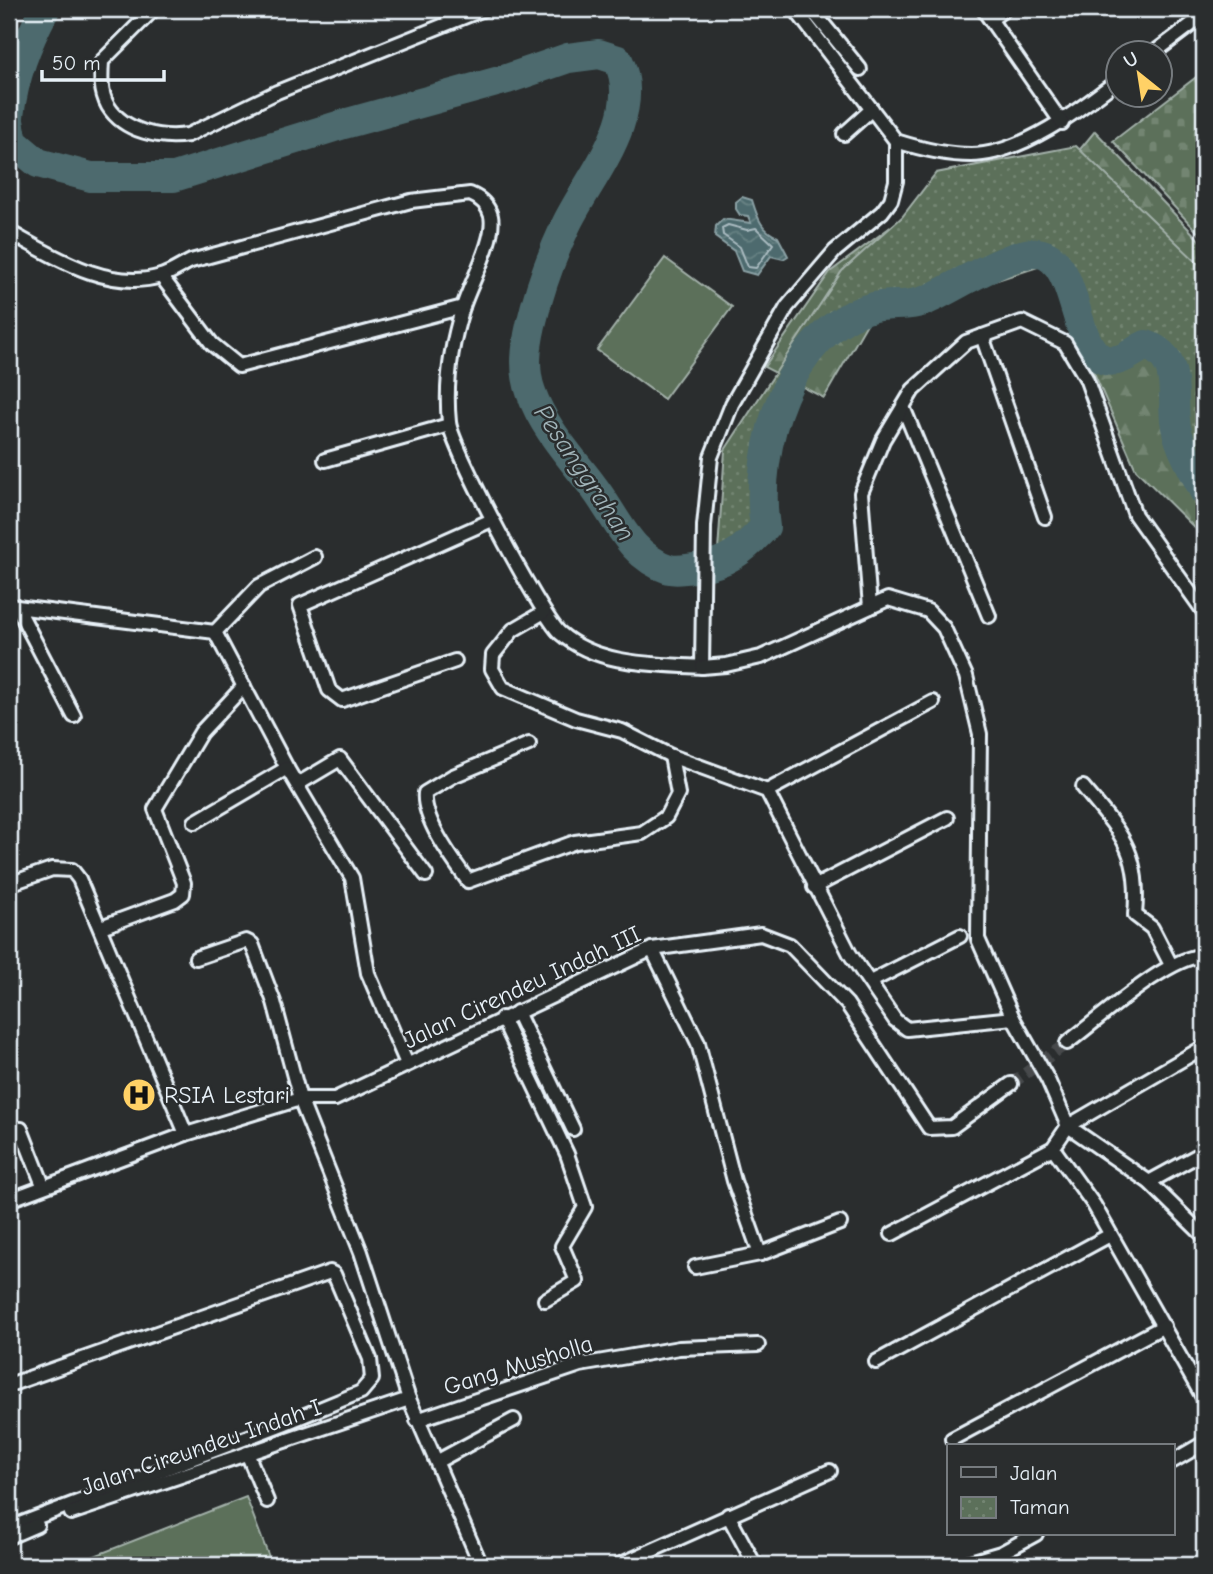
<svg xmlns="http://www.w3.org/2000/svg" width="1213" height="1574" viewBox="0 0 1213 1574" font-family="'Comic Neue',sans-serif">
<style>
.grass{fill:#5c705a;stroke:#a2b0a9;stroke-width:2}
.forest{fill:url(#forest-firs);stroke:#a2b0a9;stroke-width:2}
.cemetery{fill:url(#cemetery-stones);stroke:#a2b0a9;stroke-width:2}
.park{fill:url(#park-dots);stroke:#a2b0a9;stroke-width:2}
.water{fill:url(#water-waves);stroke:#8ba1a5;stroke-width:2}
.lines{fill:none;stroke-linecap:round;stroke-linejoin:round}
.shore{stroke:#aabbc1;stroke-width:2}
.river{stroke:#4d6b6e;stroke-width:30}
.minor-tunnel{stroke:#464a4c;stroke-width:12;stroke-dasharray:12 6;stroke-linecap:butt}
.minor-casing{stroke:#e8f1f8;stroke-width:18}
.minor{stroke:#2a2d2e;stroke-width:12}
.labels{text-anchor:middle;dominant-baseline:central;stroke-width:5;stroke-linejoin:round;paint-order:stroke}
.street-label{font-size:24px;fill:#e8f1f8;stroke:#2a2d2e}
.poi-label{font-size:24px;fill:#e8f1f8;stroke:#2a2d2e;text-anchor:start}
.water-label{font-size:26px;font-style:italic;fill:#a2b5ba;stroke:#2a2d2e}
</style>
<defs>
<pattern id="forest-firs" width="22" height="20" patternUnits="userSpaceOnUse" patternTransform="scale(1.75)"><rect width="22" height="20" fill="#5c705a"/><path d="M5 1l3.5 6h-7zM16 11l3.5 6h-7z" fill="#738572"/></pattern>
<pattern id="cemetery-stones" width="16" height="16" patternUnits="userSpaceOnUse" patternTransform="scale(1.75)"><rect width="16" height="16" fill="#5c705a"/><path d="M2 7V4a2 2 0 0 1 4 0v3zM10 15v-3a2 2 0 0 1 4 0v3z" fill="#738572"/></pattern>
<pattern id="park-dots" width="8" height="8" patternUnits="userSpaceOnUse" patternTransform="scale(1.75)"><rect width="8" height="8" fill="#5c705a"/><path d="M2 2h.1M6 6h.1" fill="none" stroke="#738572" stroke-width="1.8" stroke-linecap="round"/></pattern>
<pattern id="water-waves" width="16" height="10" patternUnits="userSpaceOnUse" patternTransform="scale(1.75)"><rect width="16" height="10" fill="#4d6b6e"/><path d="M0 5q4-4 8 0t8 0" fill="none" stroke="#678183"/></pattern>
</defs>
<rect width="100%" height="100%" fill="#2a2d2e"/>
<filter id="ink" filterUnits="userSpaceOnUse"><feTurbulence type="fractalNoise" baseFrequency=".0143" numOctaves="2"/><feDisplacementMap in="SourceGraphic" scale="14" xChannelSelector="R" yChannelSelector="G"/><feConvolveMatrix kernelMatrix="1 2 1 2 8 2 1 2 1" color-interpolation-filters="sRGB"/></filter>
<g filter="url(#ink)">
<g class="grass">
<polygon points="665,258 732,307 664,399 597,350"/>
<polygon points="246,1497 272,1565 86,1565 84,1560"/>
</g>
<polygon class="forest" points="1095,131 1204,245 1204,537 1136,470 1047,264 868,322 824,398 764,367 830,272 931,197 1068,164"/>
<polygon class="cemetery" points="1204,71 1204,239 1113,141"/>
<path class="park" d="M1076,146L1204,269V491C1194,470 1177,444 1175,420C1171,392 1181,357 1146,345C1137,349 1127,358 1118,360C1069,370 1084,259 1038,253C1015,250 954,287 931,298C912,308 894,303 874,307C864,310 851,318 842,324C779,366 754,454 765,527L743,551L717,565L725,450L842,271L902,217L936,173Z"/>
<path class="water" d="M742,197L752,200C757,216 761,231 778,237L788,256L783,259L771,256L757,275L742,271L734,251L715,237L716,226L723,219L751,223L748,216L740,215L736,209V202Z"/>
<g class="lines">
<polygon class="shore" points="728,225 747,230 756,228 773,244 756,268 748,267 740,247 723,235 722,228"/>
<g class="river">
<path d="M9,116C14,76 26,44 45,9"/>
<path d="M9,121L13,142L38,163L91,177H174L344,124L507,79L568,58L599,54L618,60C645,116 589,177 566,225C551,257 539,290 531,325C526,347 523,370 531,392C543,427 570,456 592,485C617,517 628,555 669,569C677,571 686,569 695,568C727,564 744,550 765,527C753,450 789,328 874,307C894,303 912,308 931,298C954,287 1015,250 1038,253C1084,259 1069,370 1117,360C1127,358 1137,349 1146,345C1181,357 1172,392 1175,420C1177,444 1194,470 1204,491"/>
</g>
<polyline class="minor-tunnel" points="1011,1084 1067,1043"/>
<defs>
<g id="minor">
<path d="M154,9L102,61C101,76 100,92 108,106C124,132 161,139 188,135L277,92L484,9"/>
<path d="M795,9L896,141C918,148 948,155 971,155C1020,155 1081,109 1118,80"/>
<polyline points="811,9 860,69"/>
<polyline points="983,9 1062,123"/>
<polyline points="991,19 1005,9"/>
<polyline points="1155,52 1204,15"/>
<polyline points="844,134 872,109"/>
<path d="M9,232C53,256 108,292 161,276C171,273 181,266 191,261L411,201L470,194C480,198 488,205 491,216C496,239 470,284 463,307C451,345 445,383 449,422C451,446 541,616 560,633C598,666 655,664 702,667L704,526L711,457L732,404L787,307L835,251L882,212L891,200L896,181V141"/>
<polyline points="161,276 212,344 239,366 463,307"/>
<polyline points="982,336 1045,517"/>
<polyline points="903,407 989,616"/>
<polyline points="325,460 449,425"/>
<polyline points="9,606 215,632"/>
<polyline points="17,607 74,716"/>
<polyline points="870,607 861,493 883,440 913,390 966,342 1022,322 1065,343 1086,378 1135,515 1204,612"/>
<polyline points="544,612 513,630 493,655 492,669 503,688 576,719 622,731 671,756 767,791 850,954 895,1020 907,1029 1013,1018"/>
<polyline points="215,632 287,768 352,878 368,973 407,1064"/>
<polyline points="215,632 259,586 315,557"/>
<polyline points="455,661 342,700 329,690 300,605 492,520"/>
<polyline points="702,667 726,665 761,657 888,599 928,611 944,628 966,676 980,734 978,939 1013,1018 1048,1080 1068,1126 1053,1148 892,1234"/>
<path d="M529,744L453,776L425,793C422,819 453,860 468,881L575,842L642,833L666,817L678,794L671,756"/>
<polyline points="298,784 340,759 426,875"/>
<path d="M1083,787C1121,833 1141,852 1135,915L1152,928L1171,965"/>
<polyline points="767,791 933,702"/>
<polyline points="195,822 287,768"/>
<polyline points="9,884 52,869 72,870 79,879 186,1134"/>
<polyline points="814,887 947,818"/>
<polyline points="101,927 175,900 183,894 184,883 155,809 201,732 244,686"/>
<polyline points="652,949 698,1043 734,1181 760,1254 695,1267"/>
<polyline points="196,958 246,941 252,944 274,1002 300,1099 361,1252 409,1399 481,1565"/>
<polyline points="870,982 960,936"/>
<polyline points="517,1012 573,1129"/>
<polyline points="502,1018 567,1154 585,1207 562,1246 577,1281 545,1300"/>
<path d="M1067,1043C1097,1021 1170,954 1204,956"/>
<polyline points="1204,1047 1068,1126 1149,1182 1204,1236"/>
<polyline points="11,1128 21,1129 43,1185"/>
<polyline points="1053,1148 1094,1205 1204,1399"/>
<polyline points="1149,1182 1204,1152"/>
<polyline points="9,1200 186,1134 300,1099 335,1099 652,949 761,934 790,945 847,1004 929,1128 952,1127 1011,1084"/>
<polyline points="760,1254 840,1223"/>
<polyline points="876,1362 1110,1235"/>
<polyline points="9,1385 330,1272 334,1274 370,1359 372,1379 361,1392 283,1424 9,1528"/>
<polyline points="417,1420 580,1365 679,1348 758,1345"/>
<polyline points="952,1439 1164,1326"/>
<polyline points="247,1453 267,1501"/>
<polyline points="438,1461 514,1420"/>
<polyline points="1173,1461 1204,1443"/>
<polyline points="71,1513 409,1399"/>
<polyline points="728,1515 755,1565"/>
<polyline points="9,1537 37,1525"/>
<polyline points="619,1565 830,1471"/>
<polyline points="960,1565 1001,1553 1036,1534"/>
</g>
</defs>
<use href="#minor" class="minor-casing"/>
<use href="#minor" class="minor"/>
</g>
</g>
<defs>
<symbol id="hospital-disc" viewBox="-11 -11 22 22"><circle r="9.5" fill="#ffd166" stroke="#2a2d2e"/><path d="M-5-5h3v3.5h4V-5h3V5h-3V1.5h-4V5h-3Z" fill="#111"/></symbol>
</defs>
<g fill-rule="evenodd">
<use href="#hospital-disc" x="120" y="1076" width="38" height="38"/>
</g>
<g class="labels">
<g class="street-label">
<text transform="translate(522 987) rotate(-25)">Jalan Cirendeu Indah III</text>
<text transform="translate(518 1365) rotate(-17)">Gang Musholla</text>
<text transform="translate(201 1447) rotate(-19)">Jalan Cireundeu Indah I</text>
</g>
<g class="poi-label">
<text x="164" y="1095">RSIA Lestari</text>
</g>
<g class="water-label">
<text transform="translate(584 473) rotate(56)">Pesanggrahan</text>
</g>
</g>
<rect width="1213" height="1574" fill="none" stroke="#2a2d2e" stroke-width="35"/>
<rect x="18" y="18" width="1178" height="1539" fill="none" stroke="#e8f1f8" stroke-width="2.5" filter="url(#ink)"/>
<rect x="947" y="1444" width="228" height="91" fill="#2a2d2e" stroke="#767b7f" stroke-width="2"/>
<rect x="961" y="1467" width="35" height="10" fill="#2a2d2e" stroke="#767b7f" stroke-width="2"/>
<text x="1010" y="1480" font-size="21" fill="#e8f1f8">Jalan</text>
<rect x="961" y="1497" width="35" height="21" fill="url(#park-dots)" stroke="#767b7f" stroke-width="2"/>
<text x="1010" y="1514" font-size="21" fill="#e8f1f8">Taman</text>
<g transform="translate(1139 74) rotate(330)"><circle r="33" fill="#2a2d2e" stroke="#767b7f" stroke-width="2"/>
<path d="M0-5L12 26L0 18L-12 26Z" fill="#ffd166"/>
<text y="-10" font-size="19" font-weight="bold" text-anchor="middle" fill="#e8f1f8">U</text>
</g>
<path d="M42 70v10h122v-10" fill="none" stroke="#e8f1f8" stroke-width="3.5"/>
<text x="52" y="70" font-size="21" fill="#e8f1f8" stroke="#2a2d2e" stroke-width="5" paint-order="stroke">50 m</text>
</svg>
